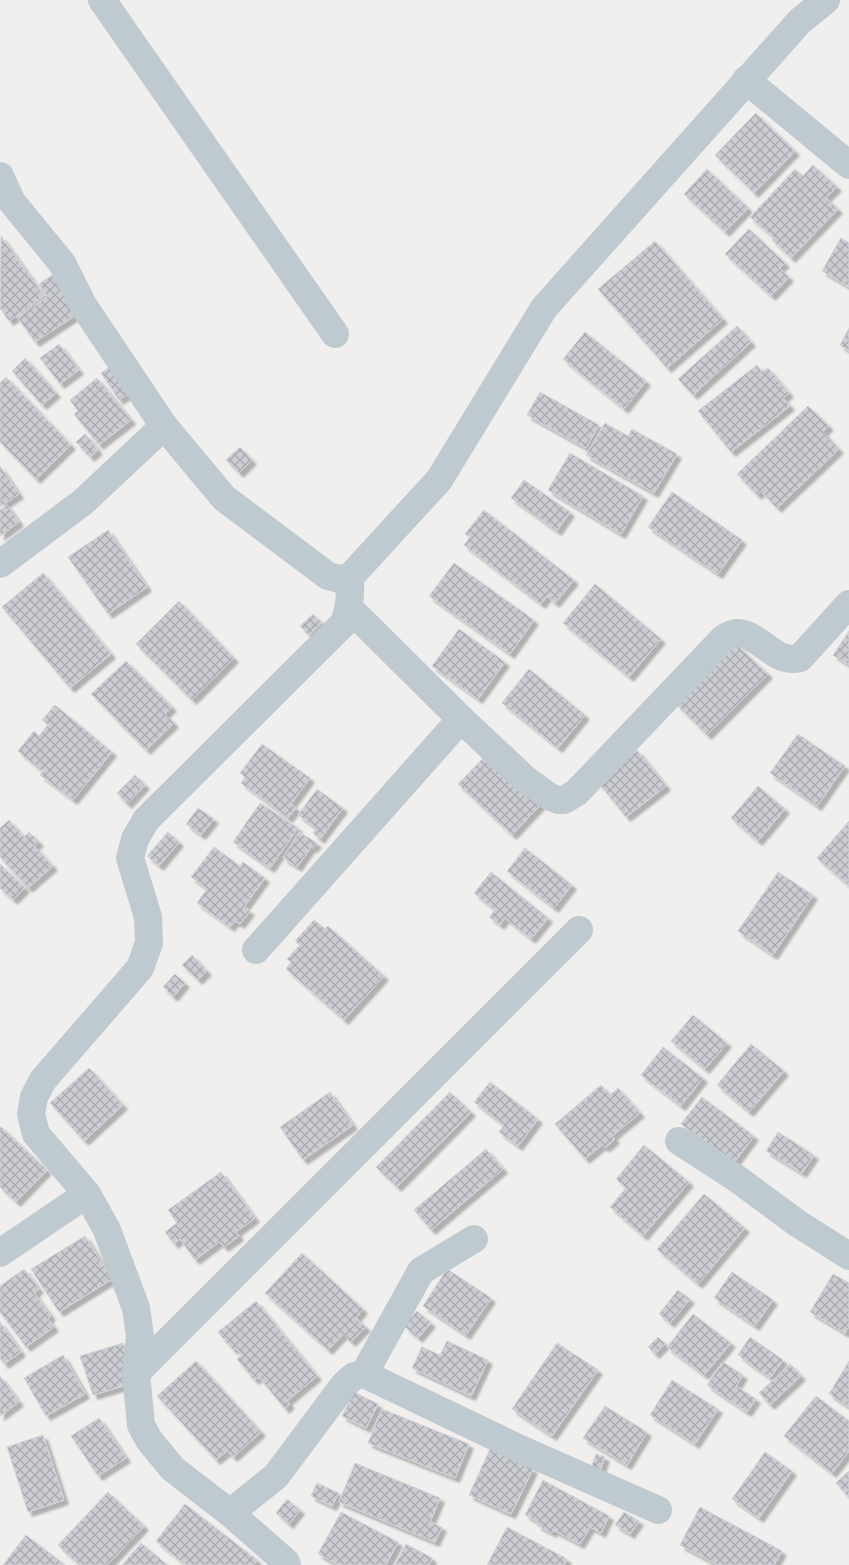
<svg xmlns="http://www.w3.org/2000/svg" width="849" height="1565" viewBox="0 0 849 1565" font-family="'Fira Sans',sans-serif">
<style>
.building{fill:url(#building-cross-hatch);stroke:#d2d4da;filter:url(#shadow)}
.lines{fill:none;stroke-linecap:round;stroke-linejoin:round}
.minor{stroke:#bec9d0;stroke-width:28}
</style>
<defs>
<pattern id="building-cross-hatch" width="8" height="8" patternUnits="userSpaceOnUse" patternTransform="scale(1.25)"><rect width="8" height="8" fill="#cbcdd3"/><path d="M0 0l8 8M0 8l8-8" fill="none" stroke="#a7a9ae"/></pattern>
<filter id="shadow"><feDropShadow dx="4.5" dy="4.5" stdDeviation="1" flood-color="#0004"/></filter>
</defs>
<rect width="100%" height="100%" fill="#f1eeee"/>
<g class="building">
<polygon points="756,113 795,151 754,193 715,155"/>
<polygon points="813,165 837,187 826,198 838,209 791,258 772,240 774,238 750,217 795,169 803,176"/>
<polygon points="707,169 748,208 725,232 684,194"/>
<polygon points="749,229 785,263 779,268 789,277 771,296 725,254"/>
<polygon points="1,236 44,296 9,321 0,308"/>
<polygon points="841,238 849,243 849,287 822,271"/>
<polygon points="655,241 723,319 667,368 598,289"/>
<polygon points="55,273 82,311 35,342 17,317 47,297 39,284"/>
<polygon points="737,326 751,342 693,395 678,379"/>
<polygon points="849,328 849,351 840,345"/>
<polygon points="585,332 646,381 624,409 563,359"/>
<polygon points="59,344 79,370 60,384 40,358"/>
<polygon points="25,358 56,393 42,405 12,371"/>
<polygon points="117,362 135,389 119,400 101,373"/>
<polygon points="757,365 762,372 768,368 789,393 783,398 790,406 731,452 698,411"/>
<polygon points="6,377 71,445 36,479 0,442 0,383"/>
<polygon points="97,378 131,420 99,445 74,414 78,411 70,400"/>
<polygon points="540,392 599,425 586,448 527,415"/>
<polygon points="808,406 829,426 823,432 839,449 777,508 761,491 757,495 737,474"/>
<polygon points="605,423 628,436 632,429 677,454 654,493 586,455"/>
<polygon points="85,434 98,450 90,457 76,442"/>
<polygon points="240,447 252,460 239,473 226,460"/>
<polygon points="570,453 643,496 621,534 548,490"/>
<polygon points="0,466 19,494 0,507"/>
<polygon points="524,480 570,512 557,531 511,498"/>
<polygon points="672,492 742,540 718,574 648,527"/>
<polygon points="7,505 19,522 0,536 0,510"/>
<polygon points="484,510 574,580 555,603 547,596 541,604 464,545 470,537 465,534"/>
<polygon points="108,530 147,587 108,614 68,557"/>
<polygon points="454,563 534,620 510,654 429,596"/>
<polygon points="43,573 111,654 70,688 2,607"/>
<polygon points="595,584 661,639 629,677 563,623"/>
<polygon points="179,601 234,658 192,700 136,644"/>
<polygon points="313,614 322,623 309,635 300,626"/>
<polygon points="459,629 505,662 478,699 432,666"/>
<polygon points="849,631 849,665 833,655"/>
<polygon points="736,644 768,674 707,735 676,704"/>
<polygon points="126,661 172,707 165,714 174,723 146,750 91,694"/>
<polygon points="529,669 585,715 558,748 502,703"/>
<polygon points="55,705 112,752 73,800 40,775 43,772 18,751 34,731 39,736 48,725 42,720"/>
<polygon points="798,734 845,766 817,806 770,773"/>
<polygon points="262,744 310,778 291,804 296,808 288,818 241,783 245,777 240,773"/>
<polygon points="637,750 666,786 626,817 597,781"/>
<polygon points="490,751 543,802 512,835 458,784"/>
<polygon points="135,775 145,785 127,804 117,793"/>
<polygon points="758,786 785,809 758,841 731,818"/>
<polygon points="317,789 343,808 320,839 313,833 316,828 298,815"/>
<polygon points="260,803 298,828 270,868 233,842"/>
<polygon points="198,808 214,819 201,835 186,824"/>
<polygon points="9,820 24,837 29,832 39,842 34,846 53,866 28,888 0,857 0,828"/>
<polygon points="849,821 849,886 817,858"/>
<polygon points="168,832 179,842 159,866 147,856"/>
<polygon points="299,832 317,843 313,848 311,847 297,867 283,858"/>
<polygon points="214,847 240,866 243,862 265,878 244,907 250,911 240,924 235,921 230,927 197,903 207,889 191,877"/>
<polygon points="525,848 572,885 554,908 507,871"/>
<polygon points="0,864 25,888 13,900 0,888"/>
<polygon points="491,872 548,918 531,939 505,918 500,925 489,917 495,910 474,893"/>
<polygon points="778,872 813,895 773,955 738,931"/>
<polygon points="314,920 325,929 328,926 384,976 344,1020 286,969 291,962 287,959 300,945 295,941"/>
<polygon points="192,955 207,971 198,980 182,965"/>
<polygon points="175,974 185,983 173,997 163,987"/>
<polygon points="693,1015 727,1043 705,1069 671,1041"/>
<polygon points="751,1044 784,1071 749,1112 717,1085"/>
<polygon points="663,1047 703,1078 681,1106 641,1075"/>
<polygon points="89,1068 123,1105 84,1141 50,1103"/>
<polygon points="490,1082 538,1119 518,1146 499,1132 504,1125 474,1102"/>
<polygon points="601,1085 610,1095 618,1088 640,1113 612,1136 615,1139 605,1148 602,1145 585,1159 555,1124"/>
<polygon points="330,1092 353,1125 303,1160 280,1127"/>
<polygon points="450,1092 471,1112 397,1187 376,1167"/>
<polygon points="702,1097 754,1136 733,1164 681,1124"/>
<polygon points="0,1126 47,1170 16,1202 0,1187"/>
<polygon points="778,1132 814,1155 802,1173 766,1151"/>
<polygon points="644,1145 689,1182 643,1236 610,1207 626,1188 616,1179"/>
<polygon points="486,1149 503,1169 431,1230 414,1210"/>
<polygon points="221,1172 255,1218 236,1232 239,1236 224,1247 219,1242 195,1260 180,1239 174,1244 165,1232 177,1223 168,1210"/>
<polygon points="704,1194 745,1228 698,1284 657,1249"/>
<polygon points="85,1236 112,1279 59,1312 31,1269"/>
<polygon points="302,1253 363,1309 356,1318 366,1327 351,1342 343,1334 328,1350 265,1293"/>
<polygon points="24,1269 39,1289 34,1293 51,1316 48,1319 54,1327 26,1347 0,1312 0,1286"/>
<polygon points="447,1269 491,1298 466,1335 423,1306"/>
<polygon points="732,1272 773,1300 755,1326 714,1298"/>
<polygon points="833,1274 849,1283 849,1326 845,1333 810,1312"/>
<polygon points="678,1290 690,1299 670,1323 659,1314"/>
<polygon points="256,1301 317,1376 287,1401 290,1404 285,1409 259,1377 254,1380 237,1359 242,1355 236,1348 233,1350 218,1332"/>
<polygon points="417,1311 431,1323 418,1338 404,1326"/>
<polygon points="693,1314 731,1343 704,1375 667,1347"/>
<polygon points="0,1322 21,1352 4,1364 0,1358"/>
<polygon points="658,1337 665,1344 655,1354 648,1347"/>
<polygon points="750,1337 783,1360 770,1378 738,1355"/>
<polygon points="447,1341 488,1360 471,1396 412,1368 422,1347 440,1355"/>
<polygon points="123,1343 136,1382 93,1395 80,1356"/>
<polygon points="557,1343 598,1370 552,1436 512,1409"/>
<polygon points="63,1355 85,1394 46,1416 24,1378"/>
<polygon points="196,1361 261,1432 233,1457 227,1451 216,1460 157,1396"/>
<polygon points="849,1361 849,1407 829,1394"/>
<polygon points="723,1362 743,1375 736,1386 756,1399 747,1412 707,1385"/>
<polygon points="790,1364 801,1376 770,1405 759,1393"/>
<polygon points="0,1376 19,1402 0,1416"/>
<polygon points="672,1380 718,1409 695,1444 650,1415"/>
<polygon points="354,1392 378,1404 366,1428 342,1416"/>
<polygon points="816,1396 849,1421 849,1451 832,1473 784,1436"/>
<polygon points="605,1406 647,1432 627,1465 583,1438"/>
<polygon points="382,1409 469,1444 455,1478 368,1443"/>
<polygon points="99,1418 126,1458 98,1476 71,1436"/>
<polygon points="43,1435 64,1500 28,1512 7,1447"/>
<polygon points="490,1449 533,1469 511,1514 469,1495"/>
<polygon points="765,1452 792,1471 759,1518 732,1499"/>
<polygon points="596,1454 605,1457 599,1474 590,1471"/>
<polygon points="355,1463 440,1498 430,1522 442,1527 435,1542 339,1502"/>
<polygon points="849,1471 849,1498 836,1483"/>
<polygon points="543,1480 609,1516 601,1533 590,1527 580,1544 553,1530 552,1533 537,1525 538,1522 525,1515"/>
<polygon points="317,1483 339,1493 332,1506 311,1496"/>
<polygon points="108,1492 144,1526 107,1565 79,1565 58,1545"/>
<polygon points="287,1499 300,1510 289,1524 276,1513"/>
<polygon points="185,1504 257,1560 253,1565 186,1565 156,1541"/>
<polygon points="700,1507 782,1551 774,1565 718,1565 680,1545"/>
<polygon points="341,1512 398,1542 386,1565 339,1565 318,1554"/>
<polygon points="624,1512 639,1521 630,1534 615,1525"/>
<polygon points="507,1527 567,1559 564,1565 487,1565"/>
<polygon points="26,1535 65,1565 3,1565"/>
<polygon points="141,1543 167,1565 122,1565"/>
<polygon points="406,1544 432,1558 429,1565 395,1565"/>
</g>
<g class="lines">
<g class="minor">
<polyline points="102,0 335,334"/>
<polyline points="746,80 849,165"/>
<polyline points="0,176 12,202 62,263 83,305 164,426 224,498 328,576 339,579 350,577 439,480 544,308 800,21 826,0"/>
<polyline points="0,564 83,502 164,426"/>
<path d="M349,608L461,719L525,779L550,797L558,800H564L576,793L723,639C727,636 732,633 738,633C760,634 775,665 800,658L849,604"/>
<polyline points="256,950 461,719"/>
<polyline points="679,1141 736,1178 797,1223 849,1256"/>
<polyline points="0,1253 87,1194"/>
<polyline points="136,1373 579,930"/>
<polyline points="364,1374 421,1271 474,1239"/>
<polyline points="230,1513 276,1476 344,1385 354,1376 364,1374 516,1447 658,1510"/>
<path d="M287,1565L286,1562L230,1513L173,1469L149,1440L141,1425L136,1373L140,1336L136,1308L107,1230L87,1194L36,1134L31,1114L34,1097L43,1080L140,968L149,943L148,917L130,858L135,839L146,820L344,623C350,607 351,594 350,577"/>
</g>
</g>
</svg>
